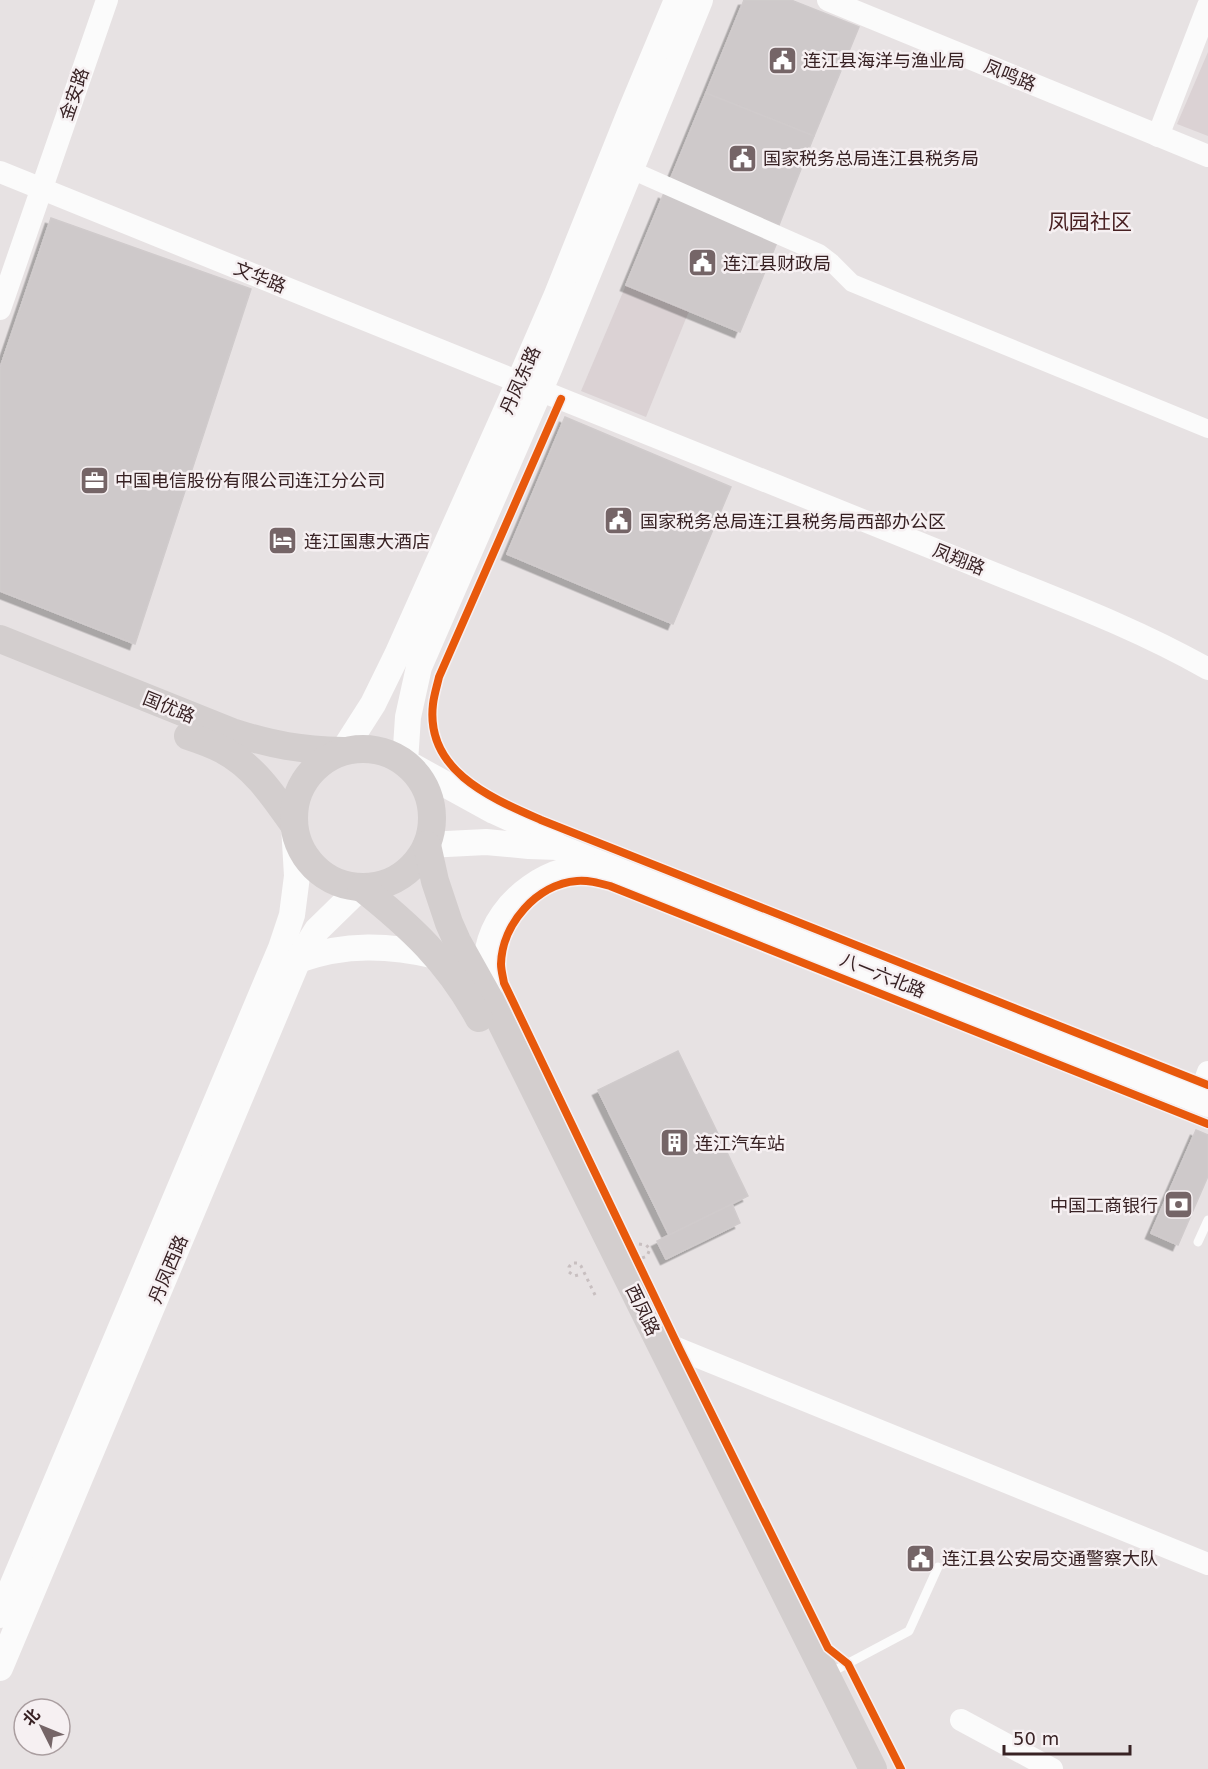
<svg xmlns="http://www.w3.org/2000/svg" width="1208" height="1769" viewBox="0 0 1208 1769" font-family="'DejaVu Sans','Noto Sans SC',sans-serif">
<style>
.built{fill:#dbd2d4}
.building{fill:#cec9ca;stroke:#d0cbcc;stroke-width:1.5;filter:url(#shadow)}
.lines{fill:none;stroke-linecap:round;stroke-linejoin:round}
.path{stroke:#c8bfc0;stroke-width:3;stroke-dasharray:3 4.5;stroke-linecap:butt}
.service{stroke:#fbfbfb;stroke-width:9}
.minor{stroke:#fbfbfb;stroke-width:18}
.tertiary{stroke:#fbfbfb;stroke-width:22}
.secondary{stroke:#fbfbfb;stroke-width:26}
.primary{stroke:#d3cece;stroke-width:28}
.cycleway-casing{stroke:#f6f0f2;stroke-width:11}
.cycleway{stroke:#e8590c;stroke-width:8}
.labels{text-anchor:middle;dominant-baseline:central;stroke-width:5;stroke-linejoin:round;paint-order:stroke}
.poi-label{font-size:18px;fill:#382224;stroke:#f6f0f2;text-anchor:start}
.street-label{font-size:18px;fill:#382224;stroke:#f6f0f2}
.quarter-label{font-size:21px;fill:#482022;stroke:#f6f0f2}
</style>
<defs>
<filter id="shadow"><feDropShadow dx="-5.5" dy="5.5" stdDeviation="0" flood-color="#0004"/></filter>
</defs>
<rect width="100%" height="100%" fill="#e7e2e3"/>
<g class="built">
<polygon points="1208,52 1208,136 1177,124"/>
<polygon points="626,285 689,311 646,417 581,391"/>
</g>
<g class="building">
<polygon points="744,0 791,0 859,27 814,136 706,93"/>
<polygon points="706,93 814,136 779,225 670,180"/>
<polygon points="664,193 778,240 740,332 626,285"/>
<polygon points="51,218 251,289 135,644 0,591 0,368"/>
<polygon points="565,417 731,487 673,624 507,554"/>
<polygon points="678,1051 748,1196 669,1235 598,1090"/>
<polygon points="1196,1130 1208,1135 1208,1176 1178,1245 1151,1233"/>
<polygon points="732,1204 740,1223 666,1259 657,1241"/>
</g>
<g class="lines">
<g class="path">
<polyline points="639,1244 646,1245 650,1249 647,1256 642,1258"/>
<polyline points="578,1275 574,1276 569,1272 569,1267 572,1263 578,1263 581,1266 597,1299"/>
</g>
<g class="service">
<polyline points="1198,1242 1208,1220"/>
<polyline points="828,1674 909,1631 938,1567"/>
</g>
<polyline class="minor" points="620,165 819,253 832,263 852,283 1208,429"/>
<g class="tertiary">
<polyline points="828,0 1208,156"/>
<polyline points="1158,136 1208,6"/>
<polyline points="0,172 519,382"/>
<polyline points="0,309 107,0"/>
<path d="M539,390C681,447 823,503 964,561C1046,595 1131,625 1208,669"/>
<polyline points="1198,1100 1208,1072"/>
<polyline points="659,1341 1208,1564"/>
<polyline points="961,1720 1052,1769"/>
</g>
<g class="secondary">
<polyline points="700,0 549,369 419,667 408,717 405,762 494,811 536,830 558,847 1208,1104"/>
<polyline points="343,751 373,704 397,655 519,382 556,297 631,110 677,0"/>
<polyline points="427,845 486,842 529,846 558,847"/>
<path d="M298,960C346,943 389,945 437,956"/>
<path d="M490,999C486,983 484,966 488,949C498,900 553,861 602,868"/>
<polyline points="0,1615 281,948 292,915 297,876 294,825"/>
<polyline points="0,1668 298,960 317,930 361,887"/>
</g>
<g class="primary">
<path d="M0,639L232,732C272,745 301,750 343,751"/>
<path d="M188,736C200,740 212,744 223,750C254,766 275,798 294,825"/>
<circle cx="363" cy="818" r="69"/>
<polyline points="427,845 435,881 449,923 457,941 490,1000 659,1341 873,1769"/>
<path d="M361,887C411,927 448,961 479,1018"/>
</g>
<defs>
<g id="cycleway">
<path d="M561,399L439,677C437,686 434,695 433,704C425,771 491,798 541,820L1208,1085"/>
<path d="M901,1769L848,1664L828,1648L680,1350L504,983C503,977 501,970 501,964C502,924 537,884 577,881C589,880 599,883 610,886L1208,1124"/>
</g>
</defs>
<use href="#cycleway" class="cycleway-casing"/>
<use href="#cycleway" class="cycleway"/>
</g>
<defs>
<symbol id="civic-square" viewBox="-11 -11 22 22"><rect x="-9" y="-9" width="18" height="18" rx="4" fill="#756567" stroke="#f6f0f2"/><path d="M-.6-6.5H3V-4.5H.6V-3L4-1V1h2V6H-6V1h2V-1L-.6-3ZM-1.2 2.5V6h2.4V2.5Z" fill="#fff"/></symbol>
<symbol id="office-square" viewBox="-11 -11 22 22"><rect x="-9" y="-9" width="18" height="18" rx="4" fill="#756567" stroke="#f6f0f2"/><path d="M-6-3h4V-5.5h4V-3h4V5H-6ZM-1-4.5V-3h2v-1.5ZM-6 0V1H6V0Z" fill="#fff"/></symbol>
<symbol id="hotel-square" viewBox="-11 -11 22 22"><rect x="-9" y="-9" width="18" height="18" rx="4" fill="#756567" stroke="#f6f0f2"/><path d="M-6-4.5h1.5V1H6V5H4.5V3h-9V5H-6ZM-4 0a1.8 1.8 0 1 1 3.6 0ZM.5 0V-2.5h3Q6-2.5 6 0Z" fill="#fff"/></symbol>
<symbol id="building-square" viewBox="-11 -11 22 22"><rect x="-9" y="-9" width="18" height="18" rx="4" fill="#756567" stroke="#f6f0f2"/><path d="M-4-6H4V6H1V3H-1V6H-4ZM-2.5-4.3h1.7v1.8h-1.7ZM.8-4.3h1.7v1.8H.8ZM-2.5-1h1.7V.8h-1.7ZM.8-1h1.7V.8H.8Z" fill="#fff"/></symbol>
<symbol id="bank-square" viewBox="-11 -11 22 22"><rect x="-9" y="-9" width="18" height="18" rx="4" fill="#756567" stroke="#f6f0f2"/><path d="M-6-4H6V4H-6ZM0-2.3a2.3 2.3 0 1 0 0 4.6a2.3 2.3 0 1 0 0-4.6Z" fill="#fff"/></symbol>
</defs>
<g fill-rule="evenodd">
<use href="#civic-square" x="766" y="44" width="33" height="33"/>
<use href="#civic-square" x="726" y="142" width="33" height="33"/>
<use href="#civic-square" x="686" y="246" width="33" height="33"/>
<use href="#office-square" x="78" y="464" width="33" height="33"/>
<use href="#civic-square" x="602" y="504" width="33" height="33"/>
<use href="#hotel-square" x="266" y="524" width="33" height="33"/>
<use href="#building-square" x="658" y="1126" width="33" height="33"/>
<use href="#bank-square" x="1162" y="1188" width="33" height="33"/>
<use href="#civic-square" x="904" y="1542" width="33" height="33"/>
</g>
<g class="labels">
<g class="poi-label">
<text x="803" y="60">连江县海洋与渔业局</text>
<text x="763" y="158">国家税务总局连江县税务局</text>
<text x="723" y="263">连江县财政局</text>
<text x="115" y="480">中国电信股份有限公司连江分公司</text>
<text x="640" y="521">国家税务总局连江县税务局西部办公区</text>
<text x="304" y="541">连江国惠大酒店</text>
<text x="695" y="1143">连江汽车站</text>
<text x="1158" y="1205" text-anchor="end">中国工商银行</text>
<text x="942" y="1558">连江县公安局交通警察大队</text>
</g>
<g class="street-label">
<text transform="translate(1010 75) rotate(22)">凤鸣路</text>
<text transform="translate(74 94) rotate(-71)">金安路</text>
<text transform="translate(260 277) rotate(22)">文华路</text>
<text transform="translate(520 380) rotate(-66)">丹凤东路</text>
<text transform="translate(959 559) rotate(22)">凤翔路</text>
<text transform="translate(169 707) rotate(22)">国优路</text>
<text transform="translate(883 975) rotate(22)">八一六北路</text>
<text transform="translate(168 1269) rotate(-67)">丹凤西路</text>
<text transform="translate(643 1310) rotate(64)">西凤路</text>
</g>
<g class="quarter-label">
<text x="1090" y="222">凤园社区</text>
</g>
</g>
<g transform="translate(42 1727) rotate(313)"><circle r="28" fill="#f6f0f2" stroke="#aa9ea0" stroke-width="1.5"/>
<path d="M0-4.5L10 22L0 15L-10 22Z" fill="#756567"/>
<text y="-9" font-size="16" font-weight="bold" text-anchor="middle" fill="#382224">北</text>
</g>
<path d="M1004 1745v9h126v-9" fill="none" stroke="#382224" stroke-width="3"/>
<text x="1013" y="1745" font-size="18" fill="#382224" stroke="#f6f0f2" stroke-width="4.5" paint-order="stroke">50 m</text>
</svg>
